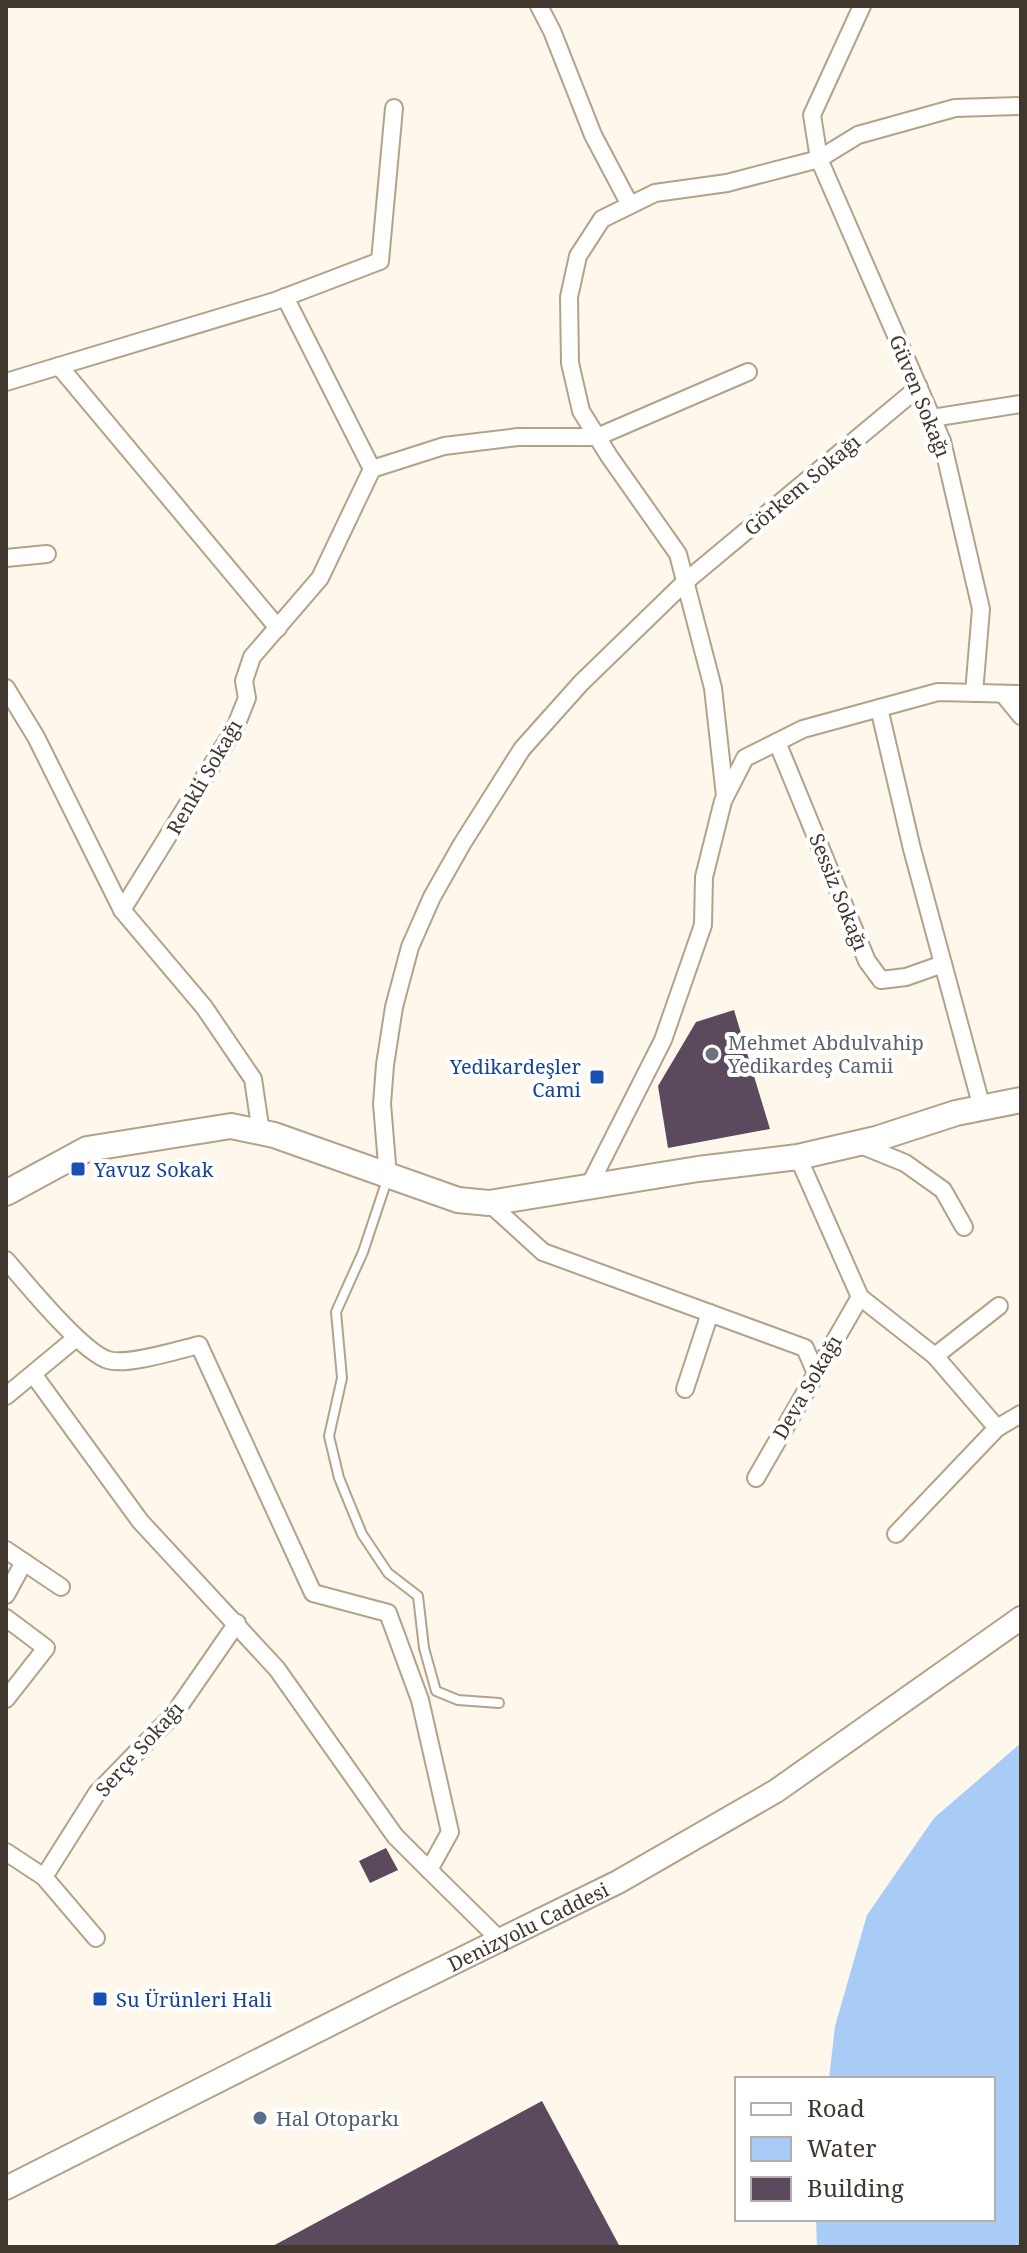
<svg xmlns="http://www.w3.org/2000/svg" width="1027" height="2253" viewBox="0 0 1027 2253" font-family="'Noto Serif',serif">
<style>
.water{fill:#a8ccf6}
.building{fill:#5b495e}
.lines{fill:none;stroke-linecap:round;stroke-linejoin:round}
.service-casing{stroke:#b4a288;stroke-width:12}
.minor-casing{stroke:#b4a288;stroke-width:20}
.tertiary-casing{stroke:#b4a288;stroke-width:26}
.secondary-casing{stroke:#b4a288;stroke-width:28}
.service{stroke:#fff;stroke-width:8}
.minor{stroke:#fff;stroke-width:16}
.tertiary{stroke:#fff;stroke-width:22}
.secondary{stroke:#fff;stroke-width:24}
.worship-dot{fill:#6b7280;stroke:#fff;stroke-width:3}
.transit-dot{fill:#1a4fb4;stroke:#fff;stroke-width:3}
.service-dot{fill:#5c6f8a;stroke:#fff;stroke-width:3}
.labels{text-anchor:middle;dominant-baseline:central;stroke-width:8;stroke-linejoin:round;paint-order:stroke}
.street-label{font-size:20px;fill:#40382e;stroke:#fff}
.worship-label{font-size:20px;fill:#5b616d;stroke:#fff;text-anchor:start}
.transit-label{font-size:20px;fill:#164399;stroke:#fff;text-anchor:start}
.service-label{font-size:20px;fill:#4e5e75;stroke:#fff;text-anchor:start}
</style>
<rect width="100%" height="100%" fill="#fef7ec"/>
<polygon class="water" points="1021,1743 1021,2247 817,2247 816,2219 993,2219 993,2079 829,2079 835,2026 867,1915 934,1818"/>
<g class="building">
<polygon points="734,1010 770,1129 668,1148 658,1086 696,1022"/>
<polygon points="386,1848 398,1870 370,1883 359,1861"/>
<polygon points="542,2101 620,2247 271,2247"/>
</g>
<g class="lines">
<defs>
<polyline id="service" points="388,1177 363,1252 336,1312 342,1378 329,1436 339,1478 362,1534 388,1573 418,1596 424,1648 436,1691 458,1700 499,1703"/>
<g id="minor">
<polyline points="539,6 552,31 593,135 630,205"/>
<polyline points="862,6 812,115 819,159 942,441 981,609 974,693"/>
<polyline points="285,297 372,469"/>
<polyline points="59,366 278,628"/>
<polyline points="6,382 275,301 380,261 394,108"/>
<polyline points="932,418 1021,404"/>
<polyline points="6,558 47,554"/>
<polyline points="6,688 36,737 122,910 204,1007 253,1079 261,1133"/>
<polyline points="1003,694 1021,716"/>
<polyline points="879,708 912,849 982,1108"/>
<polyline points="777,742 867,961 881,980 906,977 943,964"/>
<polyline points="725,796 713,688 678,554 609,456 581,411 570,363 569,297 578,256 602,219 655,193 727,183 819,159 858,135 955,108 1021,106"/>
<polyline points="122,910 235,728 247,698 244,681 252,657 320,578 372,469 444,446 518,437 597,437 748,372"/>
<polyline points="858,1144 905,1163 943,1190 964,1227"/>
<polyline points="798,1157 860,1297 935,1356 997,1428"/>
<polyline points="388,1176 382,1104 385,1065 394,1007 410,947 432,897 462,844 522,749 581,683 685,582 919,387"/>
<polyline points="588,1188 663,1040 703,925 704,877 723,801 745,758 803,729 938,692 1021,694"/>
<polyline points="489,1203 543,1252 805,1348 815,1371"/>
<path d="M6,1260C26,1283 82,1352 108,1360C127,1366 178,1350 199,1345L313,1593L388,1613L420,1700L450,1832L429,1870L395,1836L277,1669L140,1521L33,1374"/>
<polyline points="935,1356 999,1306"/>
<polyline points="685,1389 710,1313"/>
<polyline points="6,1396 76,1338"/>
<polyline points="756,1478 860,1297"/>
<polyline points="896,1534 997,1428 1021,1414"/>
<polyline points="6,1550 61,1587"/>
<polyline points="6,1595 24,1562"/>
<polyline points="6,1618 46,1648 6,1699"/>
<polyline points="6,1852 44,1877 96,1938"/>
<polyline points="429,1870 500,1940"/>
<polyline points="44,1877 97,1793 174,1714 237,1623"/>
</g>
<g id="tertiary">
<path id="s1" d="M6,2188L390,1994L618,1882L776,1791L1021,1618"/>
</g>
<polyline id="secondary" points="6,1193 87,1149 231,1126 274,1135 458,1200 489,1203 698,1169 798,1157 876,1139 956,1113 1021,1100"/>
</defs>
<use href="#service" class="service-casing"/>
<use href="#minor" class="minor-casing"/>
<use href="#tertiary" class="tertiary-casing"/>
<use href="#secondary" class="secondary-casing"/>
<use href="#service" class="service"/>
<use href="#minor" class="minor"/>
<use href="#tertiary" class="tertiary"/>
<use href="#secondary" class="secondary"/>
</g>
<circle class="worship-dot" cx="712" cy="1054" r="8"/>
<g class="transit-dot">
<rect x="589" y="1069" width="16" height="16" rx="4"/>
<rect x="70" y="1161" width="16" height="16" rx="4"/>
<rect x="92" y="1991" width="16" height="16" rx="4"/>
</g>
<circle class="service-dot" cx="260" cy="2118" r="8"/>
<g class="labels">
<g class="street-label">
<text transform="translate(920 396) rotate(68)">Güven Sokağı</text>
<text transform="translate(802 485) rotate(-40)">Görkem Sokağı</text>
<text transform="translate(204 777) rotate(-60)">Renkli Sokağı</text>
<text transform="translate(839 892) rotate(68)">Sessiz Sokağı</text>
<text transform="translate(807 1387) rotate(-60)">Deva Sokağı</text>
<text transform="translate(139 1749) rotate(-48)">Serçe Sokağı</text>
<text stroke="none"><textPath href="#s1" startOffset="584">Denizyolu Caddesi</textPath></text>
</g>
<g class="worship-label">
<text x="728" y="1042">Mehmet Abdulvahip<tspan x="728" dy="23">Yedikardeş Camii</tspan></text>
</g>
<g class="transit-label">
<text x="581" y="1066" text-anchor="end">Yedikardeşler<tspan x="581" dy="23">Cami</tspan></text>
<text x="94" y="1169">Yavuz Sokak</text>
<text x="116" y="1999">Su Ürünleri Hali</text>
</g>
<g class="service-label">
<text x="276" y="2118">Hal Otoparkı</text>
</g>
</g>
<rect width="1027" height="2253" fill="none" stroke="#40382e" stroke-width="16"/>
<rect x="735" y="2077" width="260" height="144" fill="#ffffff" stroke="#b3afab" stroke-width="2"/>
<rect x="751" y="2103" width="40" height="12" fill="#ffffff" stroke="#b3afab" stroke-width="2"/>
<text x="807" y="2117" font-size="24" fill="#40382e">Road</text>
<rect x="751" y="2137" width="40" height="24" fill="#a8ccf6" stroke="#b3afab" stroke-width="2"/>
<text x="807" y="2157" font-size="24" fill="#40382e">Water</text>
<rect x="751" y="2177" width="40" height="24" fill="#5b495e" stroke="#b3afab" stroke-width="2"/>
<text x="807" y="2197" font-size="24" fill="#40382e">Building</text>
</svg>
